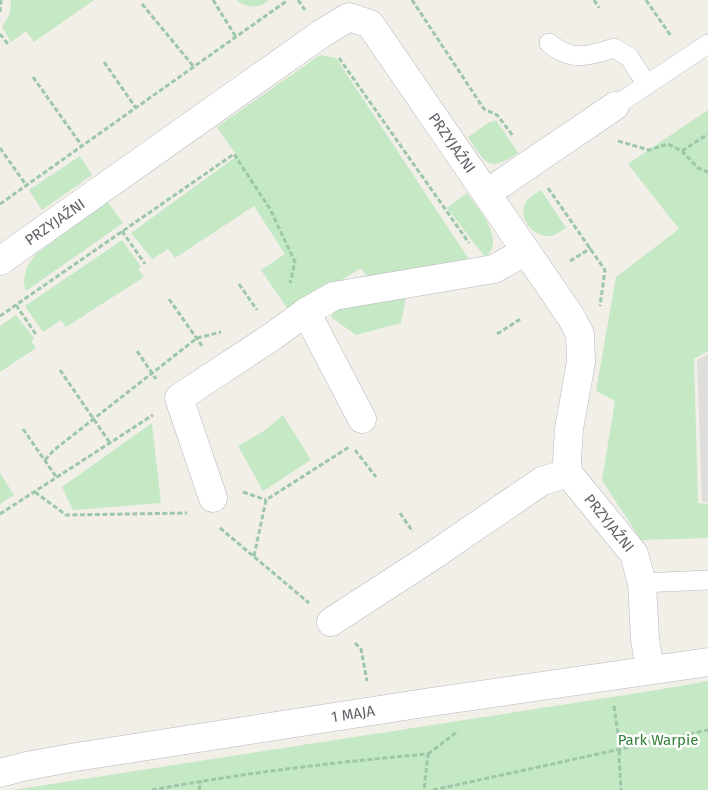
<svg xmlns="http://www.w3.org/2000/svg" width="708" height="790" viewBox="0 0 708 790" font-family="'Fira Sans',sans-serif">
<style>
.industrial{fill:#e0deda}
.green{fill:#c5e8c5}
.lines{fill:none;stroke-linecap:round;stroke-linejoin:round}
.lane-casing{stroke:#b5b8bc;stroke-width:20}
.street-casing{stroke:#b5b8bc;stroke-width:29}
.path{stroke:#9cc7a9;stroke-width:3;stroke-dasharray:5 2.5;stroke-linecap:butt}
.lane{stroke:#fff;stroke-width:19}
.street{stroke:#fff;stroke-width:28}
.labels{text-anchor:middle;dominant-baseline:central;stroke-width:5;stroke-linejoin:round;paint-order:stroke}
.street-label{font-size:15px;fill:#5f6368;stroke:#fff}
.park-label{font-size:15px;fill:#348238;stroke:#fff}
</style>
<rect width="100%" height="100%" fill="#f1efe8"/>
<polygon class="industrial" points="708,354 708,502 702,502 697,360"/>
<g class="green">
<polygon points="11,0 94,0 34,42 26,31 11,42 2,27 10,14"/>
<path d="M236,0H269C259,9 246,8 236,0Z"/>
<polygon points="320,55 336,58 468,258 470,264 368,278 361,268 289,311 261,270 285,254 254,206 175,258 168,249 152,259 131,233 237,156 217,127"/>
<polygon points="708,110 708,351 694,359 698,503 708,504 708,538 641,540 602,480 615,401 596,391 616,277 679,229 628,164"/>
<path d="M496,120L518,153C488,173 486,164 468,137L488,123Z"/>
<polygon points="80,156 92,175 42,210 29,190"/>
<path d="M541,190L566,228C561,231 555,236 548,236C532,236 517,217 526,202C529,197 536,193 541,190Z"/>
<path d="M467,193C478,209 507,240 485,257L447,208Z"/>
<path d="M108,202L123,223L26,291C21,277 27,265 36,254Z"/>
<polygon points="122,240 141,267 138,269 144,277 66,327 61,320 43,332 25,306"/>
<polygon points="406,296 401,323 356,335 331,317 336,305"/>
<polygon points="16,315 34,338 31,341 36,348 0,372 0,326"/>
<polygon points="283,415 311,460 263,491 238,446 264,431"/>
<polygon points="152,423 161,503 73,510 62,487"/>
<polygon points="0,473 14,495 0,504"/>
<polygon points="708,681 708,790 13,790 651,691"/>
</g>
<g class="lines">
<defs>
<g id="lane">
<path d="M549,43C571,62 589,56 614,48L629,57L647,85"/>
<polyline points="615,106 708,44"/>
<polyline points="642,583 708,580"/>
</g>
<g id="street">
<polyline points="487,193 615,106"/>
<polyline points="0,261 321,34 349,17 370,24 526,251 571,317 580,334 581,362 569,429 567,460 568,473 634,554 642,583 645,639 650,670"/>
<polyline points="306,312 362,419"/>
<polyline points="213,498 179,398 273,336 306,312 334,296 494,269 526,251"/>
<polyline points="331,622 431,557 542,481 568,473"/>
<polyline points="0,773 27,766 76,757 431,702 708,662"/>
</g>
</defs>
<use href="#lane" class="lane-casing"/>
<use href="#street" class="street-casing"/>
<g class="path">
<polyline points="213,0 236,37"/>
<polyline points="298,0 305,10"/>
<polyline points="412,0 484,109 497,115 514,137"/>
<polyline points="594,0 599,8"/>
<polyline points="646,0 671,36"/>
<polyline points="142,4 194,67"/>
<polyline points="0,12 1,0"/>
<polyline points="0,34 8,44"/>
<polyline points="339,58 469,243"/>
<polyline points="104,62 136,108"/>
<polyline points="33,77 82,146"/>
<polyline points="618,141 649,150 668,144 682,151 698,168 708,172"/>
<polyline points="0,148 26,185"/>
<polyline points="682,151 708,134"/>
<polyline points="548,188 605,270 600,306"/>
<polyline points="0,204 288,0"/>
<polyline points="122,231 145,264"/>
<polyline points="570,261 591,248"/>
<polyline points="239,284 257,310"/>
<polyline points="169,299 202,346"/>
<polyline points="16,305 37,336"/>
<polyline points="0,316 234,154 270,209 295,262 290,283"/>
<polyline points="497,334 522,318"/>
<polyline points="137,351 156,379"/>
<polyline points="60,370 110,443"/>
<polyline points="23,429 57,478"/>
<polyline points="355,450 376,477"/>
<polyline points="45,460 54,450 197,338 221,332"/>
<polyline points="35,492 66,515 187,513"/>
<polyline points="243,492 266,500"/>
<polyline points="400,513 413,532"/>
<polyline points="0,514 153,415"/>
<polyline points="220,528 309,603"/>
<polyline points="254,556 266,500 349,447"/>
<polyline points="355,643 361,649 367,681"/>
<polyline points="614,706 620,748 619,755 621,790"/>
<polyline points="428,754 458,731"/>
<path d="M152,790C243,773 336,762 428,754L424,790"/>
<polyline points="199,790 201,781"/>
<polyline points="433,790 708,730"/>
</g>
<use href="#lane" class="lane"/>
<use href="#street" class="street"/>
</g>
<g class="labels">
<g class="street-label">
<text transform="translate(452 143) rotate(55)">PRZYJAŹNI</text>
<text transform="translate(55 222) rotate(-35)">PRZYJAŹNI</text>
<text transform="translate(609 523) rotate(51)">PRZYJAŹNI</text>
<text transform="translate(353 714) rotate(-9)">1 MAJA</text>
</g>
<g class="park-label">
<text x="658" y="740">Park Warpie</text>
</g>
</g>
</svg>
